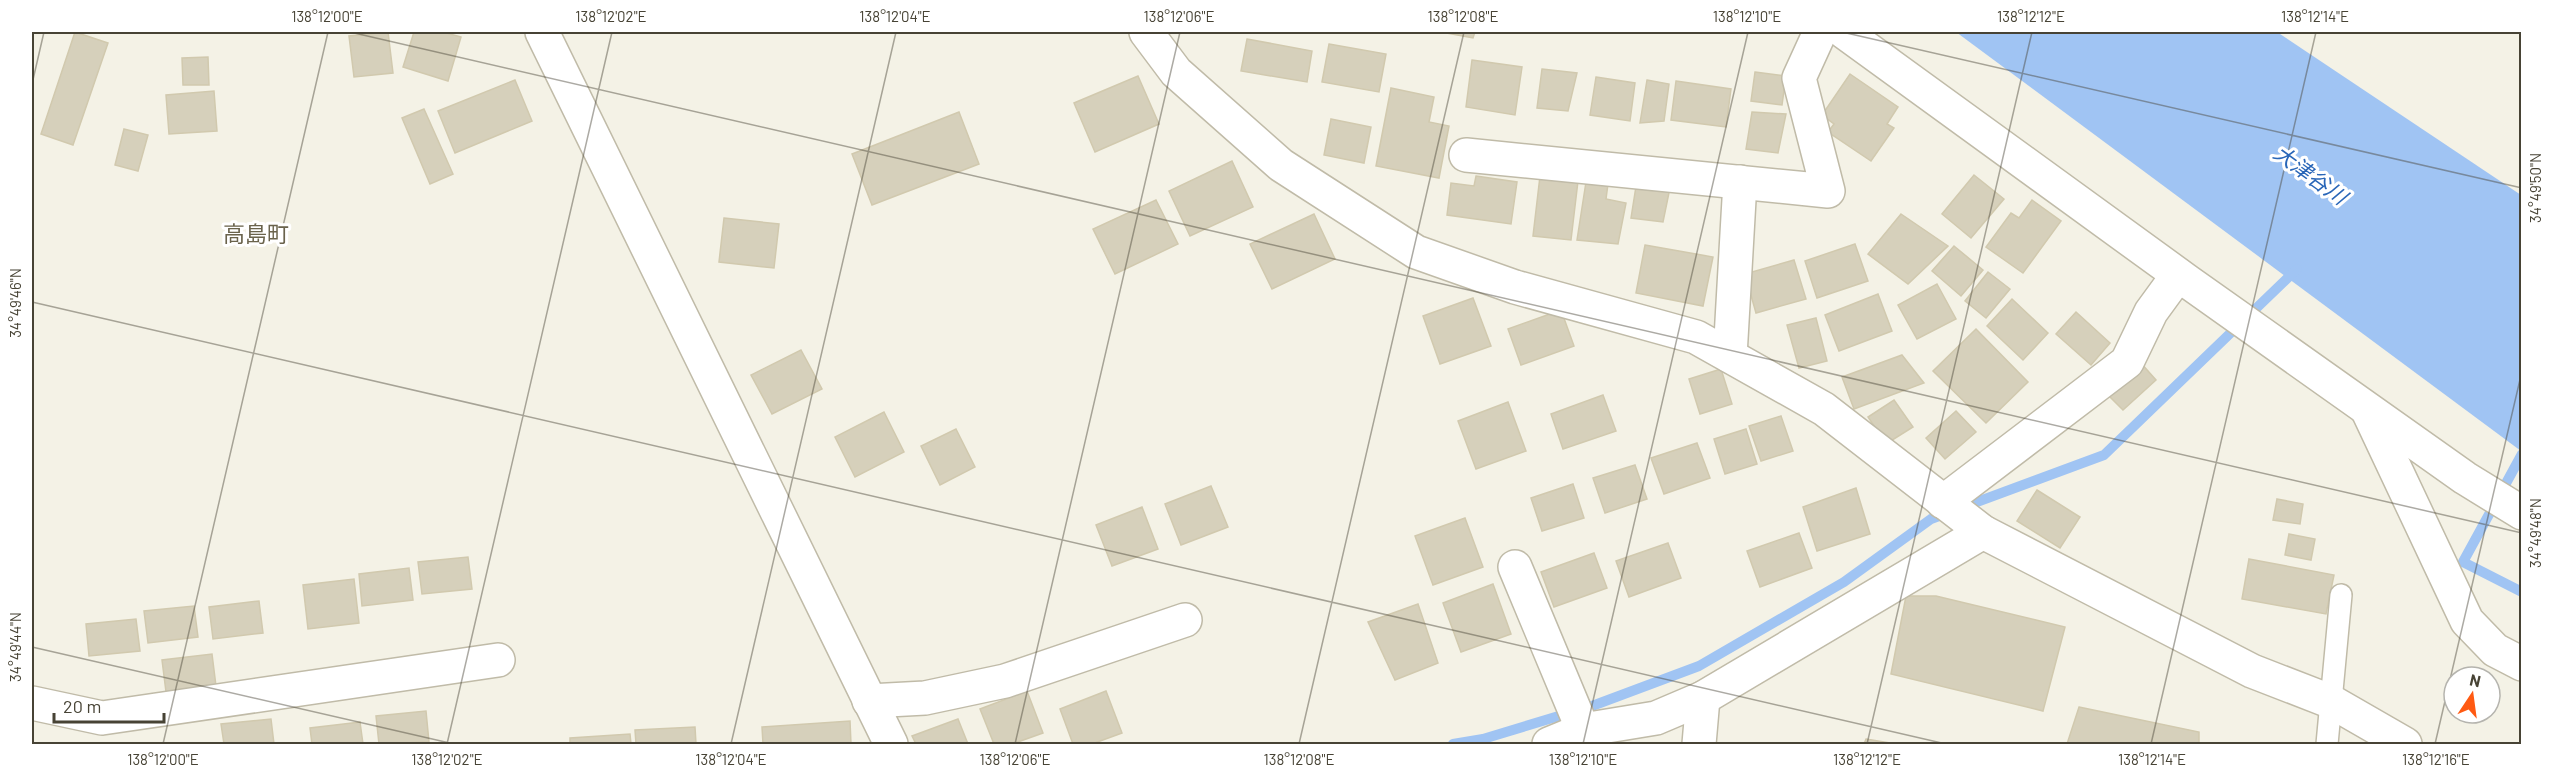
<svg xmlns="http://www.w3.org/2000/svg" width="2553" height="776" viewBox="0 0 2553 776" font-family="Barlow,'Noto Sans JP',sans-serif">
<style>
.water{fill:#a0c4f3}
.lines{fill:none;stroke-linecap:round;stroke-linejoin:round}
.stream{stroke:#a0c4f3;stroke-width:10}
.building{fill:#d6d0bb;stroke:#d1c9ae;stroke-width:1.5}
.service-casing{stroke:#c0bba8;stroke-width:24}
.minor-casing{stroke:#c0bba8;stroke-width:36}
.tertiary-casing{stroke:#c0bba8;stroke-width:36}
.service{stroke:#fff;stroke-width:21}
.minor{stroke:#fff;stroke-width:33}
.tertiary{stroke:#fff;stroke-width:33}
.ticks{fill:none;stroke:#474335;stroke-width:1.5;stroke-opacity:0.45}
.labels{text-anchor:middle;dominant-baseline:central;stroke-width:6;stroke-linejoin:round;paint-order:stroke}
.water-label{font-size:21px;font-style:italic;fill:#2966b8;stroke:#fff}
.quarter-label{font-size:22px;fill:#6a634c;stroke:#fff}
.neatline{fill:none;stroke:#474335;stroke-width:2}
.ticks-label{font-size:15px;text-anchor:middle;fill:#474335}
</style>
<rect width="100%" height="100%" fill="#f4f2e6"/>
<polygon class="water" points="1956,32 2277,32 2521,195 2521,451"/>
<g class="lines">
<g class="stream">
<polyline points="2522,454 2463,562 2522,592"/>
<polyline points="1453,744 1483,739 1592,706 1699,666 1844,582 1931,519 2104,455 2297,269"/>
</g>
</g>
<g class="building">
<polygon points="75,32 108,43 73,145 41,134"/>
<polygon points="388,32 393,73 354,77 349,36"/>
<polygon points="414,32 443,32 461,37 448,81 403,67"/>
<polygon points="1441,32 1475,32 1473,38"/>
<polygon points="1247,39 1312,51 1307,82 1241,71"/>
<polygon points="1329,44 1386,54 1379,92 1322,82"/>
<polygon points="208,57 209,85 183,85 182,58"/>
<polygon points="1472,60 1522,67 1515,115 1466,107"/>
<polygon points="1542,69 1577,73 1568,111 1537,108"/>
<polygon points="1755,72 1786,76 1782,105 1751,101"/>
<polygon points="1850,74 1898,107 1887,124 1894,128 1871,161 1828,132 1834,124 1822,115"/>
<polygon points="1138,76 1159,124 1095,152 1074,103"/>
<polygon points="1596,77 1635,83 1630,121 1590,115"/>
<polygon points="515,80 532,121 455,153 438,111"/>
<polygon points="1647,80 1669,84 1664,121 1640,123"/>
<polygon points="1676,81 1731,89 1726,127 1671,120"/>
<polygon points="1391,88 1434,97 1429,122 1449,126 1439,178 1376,166"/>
<polygon points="214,91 217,131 169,134 166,95"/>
<polygon points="424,109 453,174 430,184 402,118"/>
<polygon points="959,112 979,164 872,205 852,154"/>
<polygon points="1752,112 1786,114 1778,153 1746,149"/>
<polygon points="1331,119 1371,127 1364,163 1324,155"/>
<polygon points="124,129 148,135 138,171 115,165"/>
<polygon points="1232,161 1253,207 1190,236 1169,191"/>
<polygon points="1974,175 2004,199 1971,238 1942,214"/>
<polygon points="1476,176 1517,182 1511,224 1447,215 1451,183 1474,186"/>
<polygon points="1540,176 1578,181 1571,240 1533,236"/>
<polygon points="1637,180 1671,183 1663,222 1631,218"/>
<polygon points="1586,182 1608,184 1606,199 1626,203 1618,244 1577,240"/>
<polygon points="1156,200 1178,244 1115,274 1093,229"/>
<polygon points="2032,200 2061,221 2023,273 1986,247 2011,213 2019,218"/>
<polygon points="1314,214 1335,259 1272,289 1250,244"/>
<polygon points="1901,214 1948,246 1908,284 1868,254"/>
<polygon points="724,218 779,224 774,268 719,262"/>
<polygon points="1855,244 1868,281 1817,298 1805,261"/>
<polygon points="1645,245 1713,257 1703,306 1636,293"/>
<polygon points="1954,246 1983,270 1961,296 1932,271"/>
<polygon points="1794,260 1806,299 1756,313 1745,274"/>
<polygon points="1988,272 2010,289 1986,318 1965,301"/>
<polygon points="1937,284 1956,319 1917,339 1898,305"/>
<polygon points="1878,294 1892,331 1839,351 1825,315"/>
<polygon points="1473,298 1491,346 1440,364 1423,316"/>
<polygon points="2012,299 2048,333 2023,360 1987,326"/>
<polygon points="1561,310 1574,346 1521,365 1508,329"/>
<polygon points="2076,312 2110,343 2091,365 2056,334"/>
<polygon points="1816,318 1827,361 1799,368 1787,325"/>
<polygon points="1976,329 2028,382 1986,423 1933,371"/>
<polygon points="801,350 822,389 772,414 751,375"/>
<polygon points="1902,355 1924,383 1854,409 1842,377"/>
<polygon points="2140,362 2156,380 2123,410 2107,394"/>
<polygon points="1721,369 1732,404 1700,414 1689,379"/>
<polygon points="1603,395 1616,431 1563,449 1551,414"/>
<polygon points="1894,400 1913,427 1886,444 1868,417"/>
<polygon points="1508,402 1526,451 1476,469 1458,421"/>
<polygon points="1956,411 1976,432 1945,459 1926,438"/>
<polygon points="884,412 904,452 855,477 835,437"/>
<polygon points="1781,416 1793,451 1761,461 1749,426"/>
<polygon points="956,429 975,467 940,485 921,446"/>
<polygon points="1746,429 1757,464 1725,474 1714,439"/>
<polygon points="1697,443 1710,478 1664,494 1651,458"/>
<polygon points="1635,465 1647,499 1605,513 1593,478"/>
<polygon points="1573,484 1584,518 1542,531 1531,498"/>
<polygon points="1211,486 1228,527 1181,545 1165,504"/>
<polygon points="1856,488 1870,534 1817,551 1803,507"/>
<polygon points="2037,490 2080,517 2060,548 2017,521"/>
<polygon points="2277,499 2303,504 2300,524 2273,520"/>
<polygon points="1142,507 1158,549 1112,566 1096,525"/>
<polygon points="1465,518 1483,567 1433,585 1415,536"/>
<polygon points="1799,533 1812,568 1760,587 1747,551"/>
<polygon points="2289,534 2315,539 2311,560 2285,555"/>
<polygon points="1668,543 1681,578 1629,597 1616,561"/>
<polygon points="1594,553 1607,588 1554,607 1541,572"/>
<polygon points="468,557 472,589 422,594 418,562"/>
<polygon points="2249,559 2334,575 2326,614 2242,599"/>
<polygon points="409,568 413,600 362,606 359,574"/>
<polygon points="354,579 359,623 308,629 303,585"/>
<polygon points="1493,584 1511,634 1461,652 1443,603"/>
<polygon points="1906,596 1936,596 2065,627 2043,711 1891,674"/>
<polygon points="259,601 263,633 213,639 209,607"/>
<polygon points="1418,604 1438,663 1395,680 1368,622"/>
<polygon points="194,606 198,637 148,643 144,611"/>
<polygon points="136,619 140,651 89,656 86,624"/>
<polygon points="212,654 216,686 166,692 162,660"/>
<polygon points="1027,691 1043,733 1012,744 994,744 980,709"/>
<polygon points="1106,691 1122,733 1092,744 1073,744 1060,709"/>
<polygon points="2079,707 2199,732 2199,744 2067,744"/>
<polygon points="426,711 429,742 379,744 376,716"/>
<polygon points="271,719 274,744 224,744 221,724"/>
<polygon points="958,719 968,744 916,744 912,736"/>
<polygon points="850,721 851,744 763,744 762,727"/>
<polygon points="360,722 363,744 312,744 310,728"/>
<polygon points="695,727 696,744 636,744 635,730"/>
<polygon points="630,734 631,744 570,744 570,738"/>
<polygon points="1866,739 1896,744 1864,744"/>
</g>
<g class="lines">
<defs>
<polyline id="service" points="2327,744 2341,595"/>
<g id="minor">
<polyline points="542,32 891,744"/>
<polyline points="1146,32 1176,72 1281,165 1416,252 1515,287 1696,337 1824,409 1983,532 2252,671 2332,702 2405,744"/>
<polyline points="1844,32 2187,281 2465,478 2522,513"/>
<polyline points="1466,155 1828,191 1799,78 1820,32"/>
<polyline points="1730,356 1740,182"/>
<polyline points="2368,411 2467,621 2495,650 2522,664"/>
<polyline points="1943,502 2127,362 2151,312 2178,275"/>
<polyline points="1515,567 1583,730"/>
<polyline points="869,701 925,698 1005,681 1185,620"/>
<polyline points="32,703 102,718 498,660"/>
<polyline points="1549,744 1583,730 1656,718 1703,698 1983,532"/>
</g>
<polyline id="tertiary" points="1699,744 1703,698"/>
</defs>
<use href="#service" class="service-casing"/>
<use href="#minor" class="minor-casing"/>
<use href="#tertiary" class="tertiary-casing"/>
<use href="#service" class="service"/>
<use href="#minor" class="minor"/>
<use href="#tertiary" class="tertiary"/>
</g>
<path class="ticks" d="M350,32L2522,533M1842,32L2522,188M32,84L44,32M32,302L1946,744M32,647L454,744M163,744L328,32M447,744L612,32M731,744L896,32M1015,744L1180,32M1299,744L1464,32M1583,744L1748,32M1867,744L2032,32M2151,744L2316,32M2435,744L2522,371"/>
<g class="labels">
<g class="water-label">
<text transform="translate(2311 174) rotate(36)">大津谷川</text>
</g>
<g class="quarter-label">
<text x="256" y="233">高島町</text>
</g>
</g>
<rect width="2553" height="776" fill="none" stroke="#ffffff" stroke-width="66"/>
<g transform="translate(2472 695) rotate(13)"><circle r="28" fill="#ffffff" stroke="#b5b4ae" stroke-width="1.5"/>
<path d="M0-4.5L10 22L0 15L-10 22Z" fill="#ff5a12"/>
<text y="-9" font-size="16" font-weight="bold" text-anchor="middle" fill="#474335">N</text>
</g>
<path d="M54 713v9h110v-9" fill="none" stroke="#474335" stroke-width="3"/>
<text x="63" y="713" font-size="18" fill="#474335" stroke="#ffffff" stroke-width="4.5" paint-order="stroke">20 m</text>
<rect x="33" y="33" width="2487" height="710" class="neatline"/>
<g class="ticks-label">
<text x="327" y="22">138°12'00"E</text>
<text x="611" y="22">138°12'02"E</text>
<text x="895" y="22">138°12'04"E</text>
<text x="1179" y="22">138°12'06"E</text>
<text x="1463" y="22">138°12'08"E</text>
<text x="1747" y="22">138°12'10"E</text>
<text x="2031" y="22">138°12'12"E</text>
<text x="2315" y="22">138°12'14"E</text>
<text transform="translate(2536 188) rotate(-90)" y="5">34°49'50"N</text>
<text transform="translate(16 303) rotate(-90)" y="5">34°49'46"N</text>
<text transform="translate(2536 533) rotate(-90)" y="5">34°49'48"N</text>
<text transform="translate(16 647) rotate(-90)" y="5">34°49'44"N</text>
<text x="163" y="765">138°12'00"E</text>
<text x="447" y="765">138°12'02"E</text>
<text x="731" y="765">138°12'04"E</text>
<text x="1015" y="765">138°12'06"E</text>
<text x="1299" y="765">138°12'08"E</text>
<text x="1583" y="765">138°12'10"E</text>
<text x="1867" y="765">138°12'12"E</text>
<text x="2152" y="765">138°12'14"E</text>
<text x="2436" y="765">138°12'16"E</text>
</g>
</svg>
